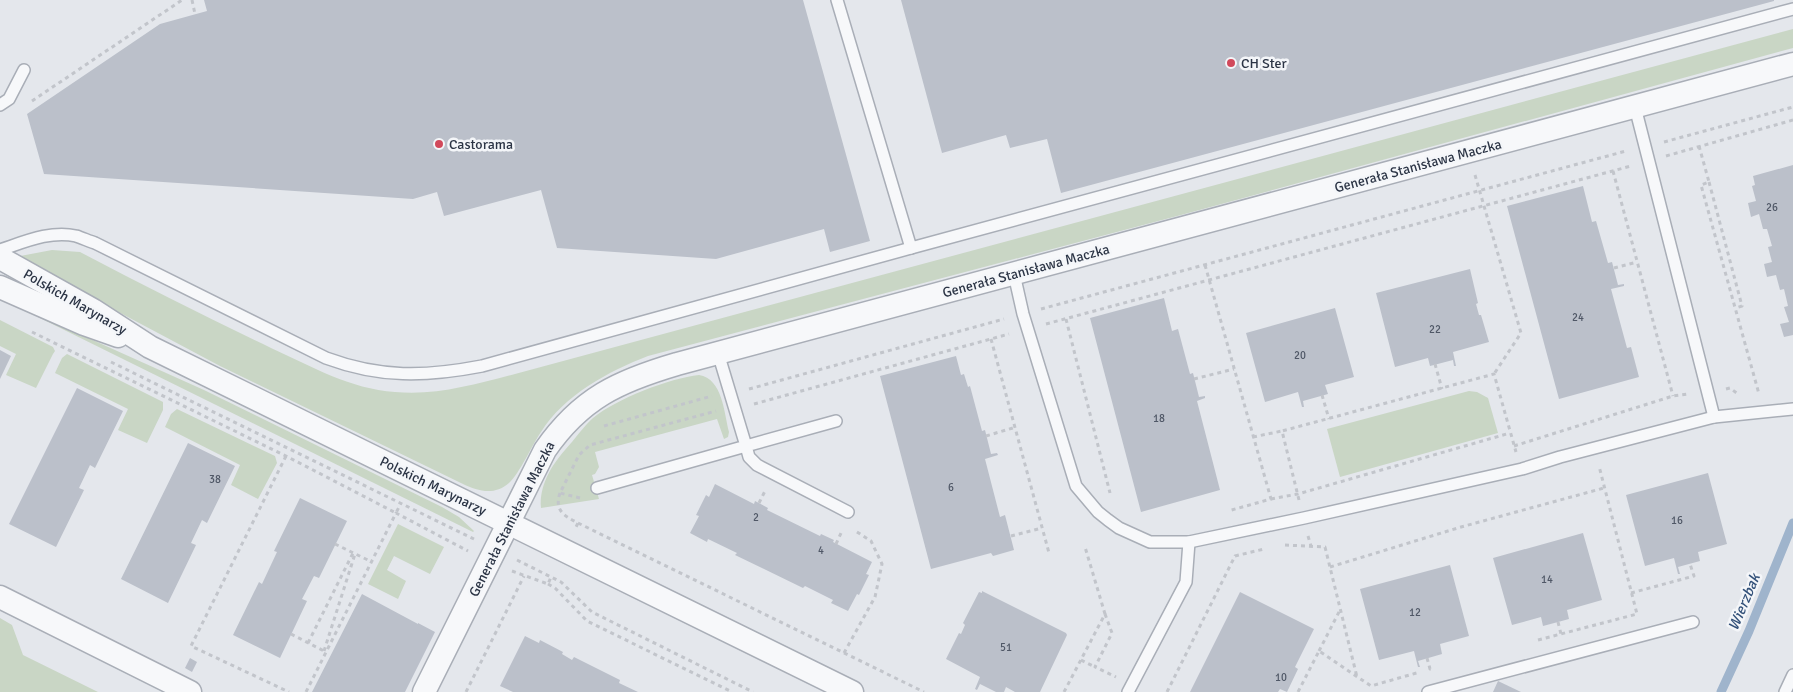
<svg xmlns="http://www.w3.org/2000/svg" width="1793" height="692" viewBox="0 0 1793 692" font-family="Signika,sans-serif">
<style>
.green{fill:#c9d6c5}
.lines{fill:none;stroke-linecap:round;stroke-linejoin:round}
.stream{stroke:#9fb4cc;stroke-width:9}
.building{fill:#bbc0ca}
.lane-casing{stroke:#a9aeb7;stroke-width:14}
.street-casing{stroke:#a9aeb7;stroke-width:25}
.path{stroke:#c2c5cb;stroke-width:3;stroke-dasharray:4 4;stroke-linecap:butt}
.lane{stroke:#f7f8fa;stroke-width:11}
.street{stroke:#f7f8fa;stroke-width:22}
.poi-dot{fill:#d1495b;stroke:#f4f6f9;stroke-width:2}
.labels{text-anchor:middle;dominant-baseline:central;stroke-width:5;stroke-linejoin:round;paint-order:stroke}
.number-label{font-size:11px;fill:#4f5766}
.poi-label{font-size:14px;fill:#2b3445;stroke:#f4f6f9;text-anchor:start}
.street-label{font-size:14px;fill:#2b3445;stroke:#f4f6f9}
.water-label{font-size:15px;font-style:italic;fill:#34527a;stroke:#f4f6f9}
</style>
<rect width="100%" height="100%" fill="#e4e7ec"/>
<g class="green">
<path d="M1793,29V48L1181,215L648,356C609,371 564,395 541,432C532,445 520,473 509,483C494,496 478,491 463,484L220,366L15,257L52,250L80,252C143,285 206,317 271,348C311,366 350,389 395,392C436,396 476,384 515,374Z"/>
<polygon points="37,315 204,390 442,507 459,517 474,531 473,532 38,317"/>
<polygon points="0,320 53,347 55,351 53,354 36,388 6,375 16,354 0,346"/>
<polygon points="67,354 163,402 163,410 147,443 118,430 128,409 55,373 62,358"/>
<path d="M699,375C723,379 724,413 729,432L728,437L724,439L717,419L595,452L599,467L595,474L592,475L599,499L541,508C539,486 551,466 565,450C575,439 583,427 593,418C616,399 670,378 699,375Z"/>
<polygon points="1469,391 1477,392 1488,398 1498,433 1340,477 1327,429"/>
<polygon points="177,409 275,456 277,463 258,499 231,485 240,465 165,427 171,414"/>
<polygon points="398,524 444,547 430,574 394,556 387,570 406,581 398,599 368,584"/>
<polygon points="0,618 12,625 23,655 98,692 0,692"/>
</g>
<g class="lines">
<polyline class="stream" points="1721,692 1749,631 1793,523"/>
</g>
<g class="building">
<polygon points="204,0 803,0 870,241 830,252 824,229 716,259 557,248 541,190 444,216 437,192 413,199 44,174 27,114 160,24 207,11"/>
<polygon points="901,0 1774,0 1774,1 1061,193 1047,139 1010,148 1006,135 942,153"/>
<polygon points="1793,165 1793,335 1784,337 1780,324 1789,322 1784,307 1788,306 1784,289 1780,290 1776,275 1767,277 1764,264 1772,262 1768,247 1772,246 1767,229 1763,229 1759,214 1751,217 1748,203 1756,201 1752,186 1755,185 1753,176"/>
<polygon points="1583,186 1592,222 1596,221 1608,263 1612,262 1618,285 1624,284 1624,286 1611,289 1627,348 1631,347 1639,377 1559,399 1507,206"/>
<polygon points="1470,269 1478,303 1476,304 1479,315 1481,315 1489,342 1453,352 1456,366 1454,366 1453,360 1430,366 1428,358 1395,367 1376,293"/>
<polygon points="1164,298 1172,331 1178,329 1190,374 1193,373 1199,397 1205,396 1205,398 1197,401 1220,490 1141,512 1090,318"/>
<polygon points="1335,308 1354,377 1325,385 1328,394 1303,401 1304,407 1302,407 1298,392 1265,402 1246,333"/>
<polygon points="0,350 11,356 0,379"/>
<polygon points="956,356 961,375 964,374 968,387 970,386 982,431 985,430 991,454 997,453 998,455 985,459 1000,517 1005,515 1014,550 993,556 991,553 931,569 880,376"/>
<polygon points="77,388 123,411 95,468 90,465 79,488 84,490 56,547 9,524"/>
<polygon points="188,443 235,466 207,523 202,520 191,543 196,545 168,603 121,579"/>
<polygon points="1708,473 1727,544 1698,552 1700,561 1678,567 1680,574 1678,574 1674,558 1645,566 1626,495"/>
<polygon points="715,484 754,504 755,501 768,508 767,510 820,536 821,534 834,540 833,542 872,562 866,574 869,575 859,595 857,594 848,611 831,603 833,600 805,586 803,588 735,555 737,553 708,539 707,542 690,533 699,516 696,515 706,495 709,497"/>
<polygon points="300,498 347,521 319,578 314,576 302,599 307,601 280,658 233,635 259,582 262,584 277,552 274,551"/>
<polygon points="1583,533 1602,600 1567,610 1569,619 1558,622 1543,626 1541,617 1512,625 1493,558"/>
<polygon points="1450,565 1469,636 1440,644 1442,654 1418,661 1420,667 1418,667 1414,651 1379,660 1360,589"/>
<polygon points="982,591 1066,633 1067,635 1040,692 1015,692 1006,687 1004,692 996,692 980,684 977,690 975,689 980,677 946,659 959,633 961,634 965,625 963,623 979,592 982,593"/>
<polygon points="1240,592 1314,629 1295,667 1298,669 1287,692 1280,689 1278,692 1190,692"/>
<polygon points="362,594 418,624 418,623 435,632 405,692 312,692"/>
<polygon points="525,636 539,643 540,640 563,652 562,654 572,660 574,657 620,680 619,683 638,692 513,692 500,686"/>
<polygon points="190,658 197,662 192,672 185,668"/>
<polygon points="1498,681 1521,692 1493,692"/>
</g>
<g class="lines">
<defs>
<g id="lane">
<polyline points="837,0 911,248 1793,9"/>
<polyline points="0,105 9,99 24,70"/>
<polyline points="1635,107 1714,417"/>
<path d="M0,250C24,242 51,230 76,236C82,238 89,241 95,243L326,358C380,378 425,377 482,366L911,248"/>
<polyline points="1014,274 1023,314 1076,486 1098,512 1108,520 1119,528 1150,542 1189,542 1304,518 1522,469 1560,457 1714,417 1793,409"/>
<polyline points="836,421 746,446 749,457 757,465 848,512"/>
<polyline points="597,488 746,446 718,353"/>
<polyline points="1128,692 1186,582 1189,542"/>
<polyline points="1428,692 1693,622"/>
<polyline points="1785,692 1793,675"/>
</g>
<g id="street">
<polyline points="0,258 93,310 150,347 852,692"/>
<polyline points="0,287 84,324 118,336"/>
<polyline points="0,597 190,692"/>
<path d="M424,692L545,450C581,398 619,381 677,364L1793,64"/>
</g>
</defs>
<use href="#lane" class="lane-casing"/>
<use href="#street" class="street-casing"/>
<g class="path">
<polyline points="192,0 195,14"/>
<polyline points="32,101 182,0"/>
<polyline points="1664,142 1793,107"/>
<polyline points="1699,146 1709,182 1701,185 1759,394"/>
<polyline points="1666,156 1793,120"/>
<polyline points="1613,171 1673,396"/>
<polyline points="1475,175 1521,333 1494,374"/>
<polyline points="1709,182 1742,306 1736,308"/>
<polyline points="1205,265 1271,499 1228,511"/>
<polyline points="1614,268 1637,262"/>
<polyline points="1041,309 1626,151"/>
<polyline points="1066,319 1110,493"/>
<polyline points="1046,324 1631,166"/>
<polyline points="32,332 286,456 396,513 401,503"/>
<polyline points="991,339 1049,553"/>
<polyline points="111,362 474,539"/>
<polyline points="1435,364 1442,389"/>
<polyline points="1194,379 1234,369"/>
<polyline points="749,389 1004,319"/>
<polyline points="1726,389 1730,388 1738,394"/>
<polyline points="1322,395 1329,419"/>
<polyline points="754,404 1009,334"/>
<polyline points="604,426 712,396"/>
<polyline points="986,436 1016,427"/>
<polyline points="1253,437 1282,431"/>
<polyline points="1514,446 1673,396 1688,394"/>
<polyline points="286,456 191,646 289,692"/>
<path d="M560,493C554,510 564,516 578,523L575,529"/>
<polyline points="580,498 560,493 579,455 590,445 716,411"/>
<polyline points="1271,499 1298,494 1510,433"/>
<polyline points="1299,500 1282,431 1494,374 1516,452"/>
<polyline points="759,503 765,491"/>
<polyline points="578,523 924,692"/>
<polyline points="1011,536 1042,528"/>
<polyline points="1308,536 1311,546"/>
<polyline points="335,544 372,562"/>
<polyline points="836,544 842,531"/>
<polyline points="1285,545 1325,547 1357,677"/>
<polyline points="517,560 561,582 592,612 753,692"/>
<polyline points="1330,567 1461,527 1604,488"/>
<polyline points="512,571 548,584 551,577"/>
<polyline points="548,584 555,588 587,621 732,692"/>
<polyline points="1631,593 1694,576 1690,564"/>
<polyline points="1105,614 1112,633 1095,667 1116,677"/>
<polyline points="1558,622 1561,634"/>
<polyline points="291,634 326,652"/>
<polyline points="1538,640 1637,614 1599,466"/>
<polyline points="308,643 353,553"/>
<polyline points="324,651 355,554"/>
<polyline points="1319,651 1340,610"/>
<polyline points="844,653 875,597 882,564 871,541 854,530"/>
<polyline points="1427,658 1430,669 1433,668"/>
<polyline points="1081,660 1095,667"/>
<polyline points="306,692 396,513 468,551"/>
<polyline points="466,692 524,576"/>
<polyline points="1064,692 1105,614 1085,547"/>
<polyline points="1167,692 1235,556 1264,549"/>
<polyline points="1298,692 1319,651 1371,686 1420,672"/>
</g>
<use href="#lane" class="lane"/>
<use href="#street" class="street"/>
</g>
<g class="poi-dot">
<circle cx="1231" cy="63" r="5"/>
<circle cx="439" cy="144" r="5"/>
</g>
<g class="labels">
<g class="number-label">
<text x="1772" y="207">26</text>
<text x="1578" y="317">24</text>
<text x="1435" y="329">22</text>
<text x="1300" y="355">20</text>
<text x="1159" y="418">18</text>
<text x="215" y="479">38</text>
<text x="951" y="487">6</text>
<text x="756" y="517">2</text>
<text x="1677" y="520">16</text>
<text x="821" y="550">4</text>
<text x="1547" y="579">14</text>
<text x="1415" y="612">12</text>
<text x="1006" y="647">51</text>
<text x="1281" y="677">10</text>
</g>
<g class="poi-label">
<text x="1241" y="63">CH Ster</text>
<text x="449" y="144">Castorama</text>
</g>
<g class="street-label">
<text transform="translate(1418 166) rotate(-15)">Generała Stanisława Maczka</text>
<text transform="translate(1026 271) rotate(-15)">Generała Stanisława Maczka</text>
<text transform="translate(75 302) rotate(30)">Polskich Marynarzy</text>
<text transform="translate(433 486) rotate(26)">Polskich Marynarzy</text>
<text transform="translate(512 519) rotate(-63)">Generała Stanisława Maczka</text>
</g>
<g class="water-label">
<text transform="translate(1744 602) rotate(-67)">Wierzbak</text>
</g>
</g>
</svg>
